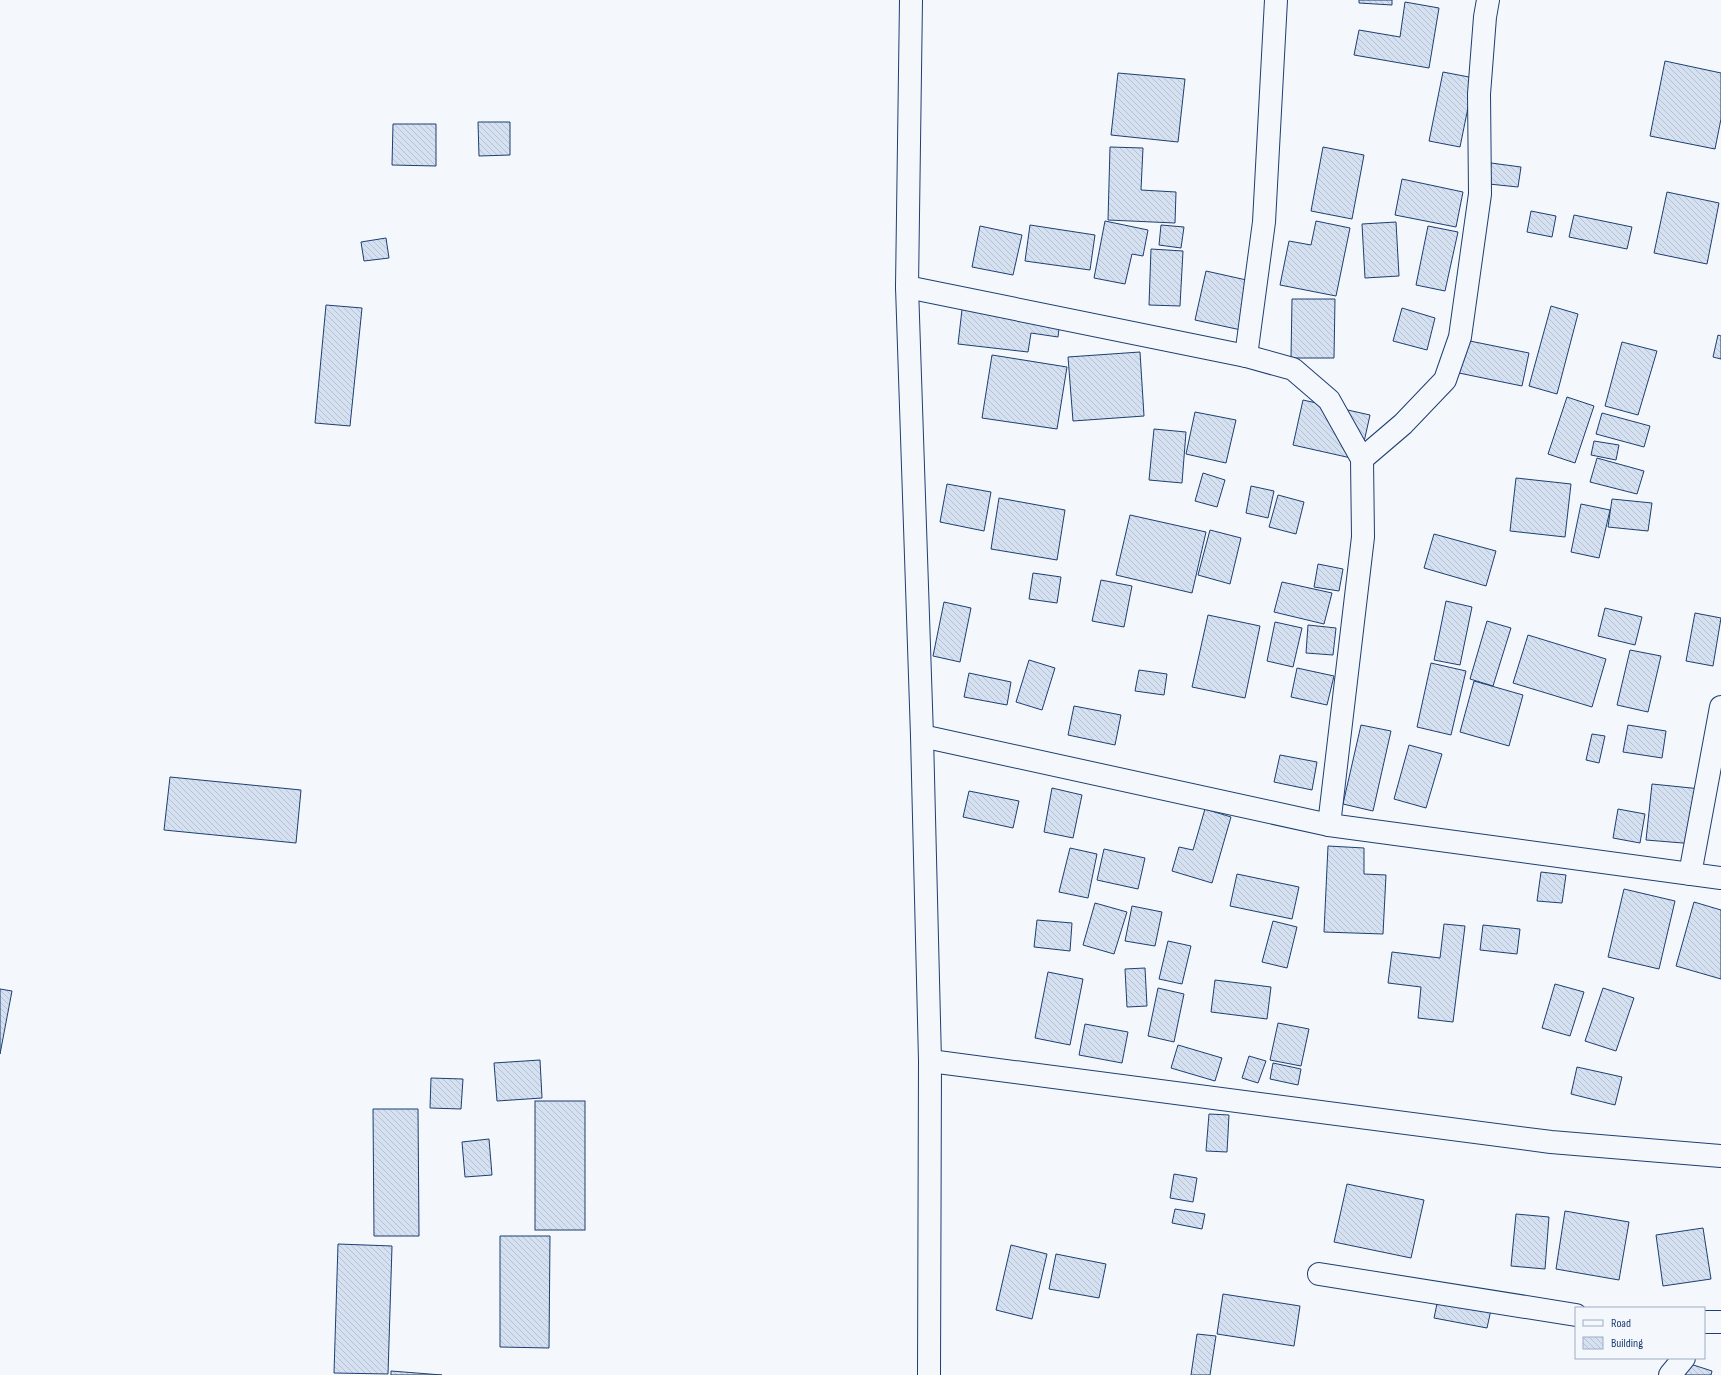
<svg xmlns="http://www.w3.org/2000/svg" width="1721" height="1375" viewBox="0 0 1721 1375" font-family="'Sofia Sans Condensed',sans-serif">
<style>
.building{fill:url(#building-back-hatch);stroke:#1d3f73}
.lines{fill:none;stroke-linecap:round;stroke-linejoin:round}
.minor-casing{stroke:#1d3f73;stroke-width:24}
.minor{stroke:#f4f7fb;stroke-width:22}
</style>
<defs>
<pattern id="building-back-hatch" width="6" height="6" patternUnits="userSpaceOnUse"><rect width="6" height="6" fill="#d5e0f0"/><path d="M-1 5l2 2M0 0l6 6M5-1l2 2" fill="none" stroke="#b6c1d1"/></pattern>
</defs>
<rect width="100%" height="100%" fill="#f4f7fb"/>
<g class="building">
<polygon points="1359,0 1392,0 1392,5 1359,3"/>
<polygon points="1405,2 1439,8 1429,68 1354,55 1359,30 1400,37"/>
<polygon points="1665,61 1721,73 1721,119 1715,149 1650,136"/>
<polygon points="1443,72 1474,78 1460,147 1429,141"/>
<polygon points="1118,73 1185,79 1178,142 1111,135"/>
<polygon points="478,122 510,122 510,155 479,156"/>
<polygon points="393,124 436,124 436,166 392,165"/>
<polygon points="1110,147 1143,148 1141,190 1176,192 1175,223 1108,220"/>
<polygon points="1323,147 1364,155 1352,219 1311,211"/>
<polygon points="1491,163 1521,167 1518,187 1489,184"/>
<polygon points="1402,179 1463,192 1456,227 1395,215"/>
<polygon points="1667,192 1719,203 1707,264 1654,253"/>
<polygon points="1531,211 1556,216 1552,237 1527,232"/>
<polygon points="1574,215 1632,227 1627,249 1569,237"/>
<polygon points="1105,221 1148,230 1143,256 1132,254 1125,284 1094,278"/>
<polygon points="1316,221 1350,228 1336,296 1280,285 1289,241 1311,245"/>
<polygon points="1396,222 1399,276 1365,278 1362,224"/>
<polygon points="1030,225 1095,235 1090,270 1025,261"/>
<polygon points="1161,225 1184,227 1181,248 1159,245"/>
<polygon points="980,226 1022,235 1013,275 972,267"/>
<polygon points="1428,226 1458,232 1445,291 1416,285"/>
<polygon points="386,238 389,258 364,261 361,242"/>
<polygon points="1151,249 1183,251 1180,306 1149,305"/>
<polygon points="1206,271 1251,281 1241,330 1195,320"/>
<polygon points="1292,299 1335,299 1334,358 1291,358"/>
<polygon points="963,301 1061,312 1058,337 1031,333 1028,352 958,344"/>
<polygon points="326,305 362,308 350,426 315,423"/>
<polygon points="1551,306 1578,314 1557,394 1529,386"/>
<polygon points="1402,308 1435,318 1427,350 1393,341"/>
<polygon points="1718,335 1721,336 1721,359 1713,357"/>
<polygon points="1460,339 1529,353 1522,386 1454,372"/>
<polygon points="1622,342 1657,351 1638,415 1605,406"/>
<polygon points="1140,352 1144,416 1073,421 1068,357"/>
<polygon points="992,355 1067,367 1057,429 982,418"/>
<polygon points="1567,397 1594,406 1575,463 1548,454"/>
<polygon points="1303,400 1370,415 1360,460 1293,445"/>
<polygon points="1195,412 1236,420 1226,463 1186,454"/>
<polygon points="1602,413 1650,426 1644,447 1596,434"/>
<polygon points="1154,429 1186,432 1182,483 1149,480"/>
<polygon points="1594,441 1619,445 1616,460 1591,455"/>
<polygon points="1597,458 1644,471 1637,494 1590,482"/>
<polygon points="1203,473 1225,480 1217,507 1195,501"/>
<polygon points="1516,478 1571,484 1565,537 1510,531"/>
<polygon points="947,484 991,492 984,531 940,522"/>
<polygon points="1251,486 1274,491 1268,518 1246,513"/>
<polygon points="1278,495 1304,502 1296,534 1269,527"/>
<polygon points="999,498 1065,510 1057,560 991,549"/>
<polygon points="1612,499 1652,503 1648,531 1608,527"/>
<polygon points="1581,504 1610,510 1599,558 1571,552"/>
<polygon points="1130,515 1206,532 1192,593 1116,575"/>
<polygon points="1210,530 1241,538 1230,584 1198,575"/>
<polygon points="1434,534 1496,551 1486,586 1424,568"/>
<polygon points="1318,564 1343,569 1339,591 1314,587"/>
<polygon points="1033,573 1061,577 1057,603 1029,599"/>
<polygon points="1101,580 1132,586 1124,627 1092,621"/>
<polygon points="1282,582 1332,593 1324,624 1274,612"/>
<polygon points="1446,601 1472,607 1460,665 1434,660"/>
<polygon points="944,602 971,608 960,662 933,656"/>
<polygon points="1605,608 1642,617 1635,645 1598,636"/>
<polygon points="1695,613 1721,618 1713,666 1686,661"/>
<polygon points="1208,615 1260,626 1245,698 1192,687"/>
<polygon points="1487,621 1511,628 1493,686 1470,679"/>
<polygon points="1275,622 1302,628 1293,667 1267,661"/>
<polygon points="1308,625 1336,628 1333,655 1306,653"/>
<polygon points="1528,635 1606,659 1592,707 1513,683"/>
<polygon points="1630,650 1661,656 1648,712 1617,705"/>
<polygon points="1029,660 1055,668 1042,710 1016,702"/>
<polygon points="1431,663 1466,671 1451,735 1417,727"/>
<polygon points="1297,668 1334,676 1327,705 1291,697"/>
<polygon points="1139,670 1167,674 1164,695 1135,691"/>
<polygon points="969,673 1011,682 1007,705 964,697"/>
<polygon points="1474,681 1523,695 1509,746 1460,732"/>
<polygon points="1074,706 1121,715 1115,745 1068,735"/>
<polygon points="1361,725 1391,731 1373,811 1343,804"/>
<polygon points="1628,725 1666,731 1662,758 1623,752"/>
<polygon points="1592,734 1605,736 1599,763 1586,760"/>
<polygon points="1409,745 1442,754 1426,808 1394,799"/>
<polygon points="1280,755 1317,762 1312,790 1274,782"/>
<polygon points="170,777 301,790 296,843 164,830"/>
<polygon points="1652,784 1701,789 1695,844 1646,840"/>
<polygon points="1052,788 1082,795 1073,838 1044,832"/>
<polygon points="969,791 1019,801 1013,828 963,817"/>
<polygon points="1205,809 1231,817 1212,883 1172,871 1179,847 1193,850"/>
<polygon points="1618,809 1645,814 1640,843 1613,838"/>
<polygon points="1328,846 1364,848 1364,874 1386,875 1383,934 1324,932"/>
<polygon points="1070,848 1097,854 1088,898 1059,892"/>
<polygon points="1104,849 1145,858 1138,889 1097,880"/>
<polygon points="1541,872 1566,875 1562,903 1537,901"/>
<polygon points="1237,874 1299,887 1292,919 1230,906"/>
<polygon points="1624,889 1675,901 1659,969 1608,957"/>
<polygon points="1694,902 1721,910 1721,979 1676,966"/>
<polygon points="1095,903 1127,912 1114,954 1083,945"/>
<polygon points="1132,906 1162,912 1155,946 1125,941"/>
<polygon points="1037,920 1072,923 1070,951 1034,947"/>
<polygon points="1273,921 1297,927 1287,968 1262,962"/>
<polygon points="1444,924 1465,926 1453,1022 1418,1018 1421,987 1388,983 1392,952 1440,958"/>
<polygon points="1483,925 1520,929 1517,954 1480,950"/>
<polygon points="1168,941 1191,946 1182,984 1159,979"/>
<polygon points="1145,968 1147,1006 1127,1007 1125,969"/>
<polygon points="1048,972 1083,979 1070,1045 1035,1038"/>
<polygon points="1215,980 1271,987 1267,1019 1211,1012"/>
<polygon points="1555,984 1584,992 1570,1036 1542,1028"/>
<polygon points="1158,988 1184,994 1174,1042 1148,1036"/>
<polygon points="1603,988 1634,998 1616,1051 1585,1041"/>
<polygon points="0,989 12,991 0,1054"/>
<polygon points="1278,1023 1309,1029 1301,1066 1270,1060"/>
<polygon points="1085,1024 1128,1032 1122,1063 1079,1055"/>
<polygon points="1178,1045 1222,1058 1215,1081 1171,1068"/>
<polygon points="1249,1056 1266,1061 1258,1083 1242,1078"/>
<polygon points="540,1060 542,1098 497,1101 494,1063"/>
<polygon points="1273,1063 1301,1069 1298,1085 1270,1079"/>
<polygon points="1577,1067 1622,1077 1615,1105 1571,1094"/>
<polygon points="431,1078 463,1079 461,1109 430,1108"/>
<rect x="535" y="1101" width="50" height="129"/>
<polygon points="373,1109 418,1109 419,1236 374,1236"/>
<polygon points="1209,1114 1229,1115 1227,1152 1206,1151"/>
<polygon points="489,1139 492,1175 465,1177 462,1142"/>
<polygon points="1174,1174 1197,1178 1193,1202 1170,1198"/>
<polygon points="1347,1184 1424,1200 1411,1258 1334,1242"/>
<polygon points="1175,1209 1205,1214 1202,1229 1172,1223"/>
<polygon points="1565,1211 1629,1222 1619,1280 1556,1269"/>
<polygon points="1516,1214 1549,1217 1545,1269 1511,1266"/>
<polygon points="1703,1228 1711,1279 1663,1286 1656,1235"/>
<polygon points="500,1236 550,1236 549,1348 500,1347"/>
<polygon points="338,1244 392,1246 388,1374 334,1373"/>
<polygon points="1011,1245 1047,1254 1032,1319 996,1310"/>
<polygon points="1056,1254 1106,1264 1099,1298 1049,1289"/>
<polygon points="1223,1294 1300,1306 1294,1346 1217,1334"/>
<polygon points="1439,1294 1492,1305 1487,1328 1434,1318"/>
<polygon points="1197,1334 1216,1336 1210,1375 1191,1375"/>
<polygon points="1681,1361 1712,1371 1711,1375 1677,1375"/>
<polygon points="391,1371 442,1375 391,1375"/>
</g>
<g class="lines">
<defs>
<g id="minor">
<polyline points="911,0 907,287 922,736 930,1061 929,1375"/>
<polyline points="907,287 1246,356 1293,369 1329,400 1362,459 1363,537 1329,825"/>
<polyline points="1246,356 1264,222 1276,0"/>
<polyline points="1362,459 1403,424 1445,380 1460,337 1480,194 1479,94 1485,17 1488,0"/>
<polyline points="922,736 1329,825 1721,878"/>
<polyline points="1690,874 1721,707"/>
<polyline points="930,1061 1551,1142 1721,1156"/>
<polyline points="1319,1274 1576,1315"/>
<polyline points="1704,1322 1721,1322"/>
<polyline points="1670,1375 1684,1358"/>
</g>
</defs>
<use href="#minor" class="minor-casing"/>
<use href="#minor" class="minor"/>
</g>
<rect x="1575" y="1307" width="130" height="52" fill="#f4f7fb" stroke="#9eadc5"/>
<rect x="1583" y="1320" width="20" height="6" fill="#f4f7fb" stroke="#9eadc5"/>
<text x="1611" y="1327" font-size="12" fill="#1d3f73">Road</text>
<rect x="1583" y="1337" width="20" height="12" fill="url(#building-back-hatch)" stroke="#9eadc5"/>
<text x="1611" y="1347" font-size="12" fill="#1d3f73">Building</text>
</svg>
